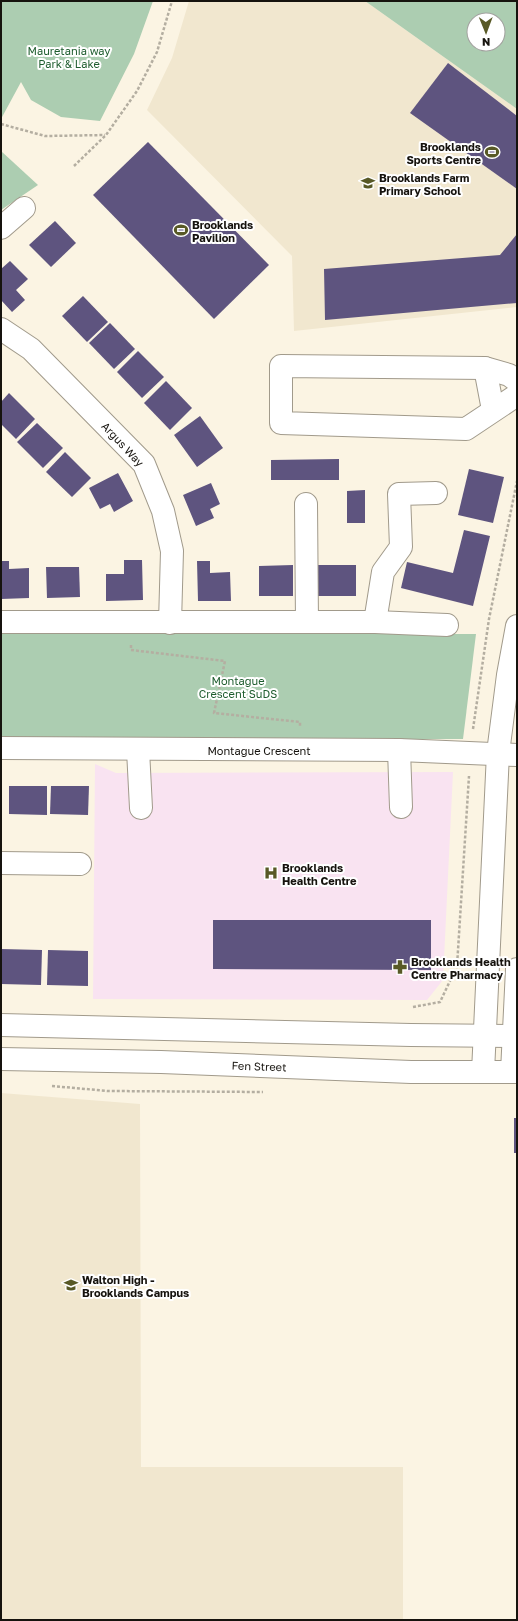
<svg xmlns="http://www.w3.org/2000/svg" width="518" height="1621" viewBox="0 0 518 1621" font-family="'Golos Text',sans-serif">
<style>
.built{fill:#f1e7cf}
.medical{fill:#f9e3f1}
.green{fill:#accdb1;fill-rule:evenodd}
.building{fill:#5e547f}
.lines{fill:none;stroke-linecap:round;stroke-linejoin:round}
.minor-casing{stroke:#a19a8b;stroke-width:24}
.path{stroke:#b4aea1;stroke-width:2.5;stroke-dasharray:3 2;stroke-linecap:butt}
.minor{stroke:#fff;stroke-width:22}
.labels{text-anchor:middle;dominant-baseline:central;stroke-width:4;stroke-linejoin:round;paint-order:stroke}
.park-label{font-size:11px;fill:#1f5d2f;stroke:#fff}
.poi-label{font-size:11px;font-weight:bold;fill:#16130e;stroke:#fff;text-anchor:start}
.street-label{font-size:11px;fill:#16130e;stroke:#fff}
</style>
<rect width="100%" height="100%" fill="#fbf4e3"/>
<g class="built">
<polygon points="189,1 365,1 517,109 517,307 294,331 292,256 147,110 172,58"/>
<polygon points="1,1093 140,1104 141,1467 403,1467 403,1620 1,1620"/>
</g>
<polygon class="medical" points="95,764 116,773 453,772 443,980 427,1000 93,999"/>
<g class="green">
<polygon points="1,1 153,1 134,54 100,121 61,117 31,100 21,82 1,119"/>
<path d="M365,1H517V109ZM474,20H498V44H474Z"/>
<polygon points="1,151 38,185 1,210"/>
<polygon points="1,634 476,634 463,739 1,740"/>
</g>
<g class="building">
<polygon points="448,63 517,116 517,189 410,113"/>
<polygon points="148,142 269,265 214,319 93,195"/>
<polygon points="55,221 76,243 51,267 29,245"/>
<polygon points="517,234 517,303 325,320 324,269 500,255"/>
<polygon points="10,261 28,279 16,290 25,300 12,312 1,300 1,269"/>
<polygon points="83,296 108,322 87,342 62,316"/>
<polygon points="110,323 135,349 114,369 89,343"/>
<polygon points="138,351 164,377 142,398 117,372"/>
<polygon points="166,381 192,408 170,430 144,403"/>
<polygon points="9,393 35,419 16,439 1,424 1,402"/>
<polygon points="200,416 223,448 197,467 174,435"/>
<polygon points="37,423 63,448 43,468 17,442"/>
<polygon points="65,452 91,478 72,497 46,472"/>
<polygon points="339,459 339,480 271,480 271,460"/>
<polygon points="469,469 504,477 493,523 458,515"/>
<polygon points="118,473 133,501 114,512 110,504 100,509 89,488"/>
<polygon points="211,483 220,504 210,509 214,518 196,526 183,495"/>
<polygon points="365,490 365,523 347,523 347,491"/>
<polygon points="464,530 490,536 473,606 401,588 407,562 453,573"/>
<polygon points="124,560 142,560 143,600 106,601 106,574 124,574"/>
<polygon points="1,561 9,561 9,569 29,568 29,598 1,599"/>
<polygon points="197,561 210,561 210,573 230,572 231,601 198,601"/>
<polygon points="293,565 293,596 259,596 259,566"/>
<rect x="317" y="565" width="39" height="31"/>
<polygon points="46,567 79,567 80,597 47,598"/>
<polygon points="9,786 47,786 47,815 9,814"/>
<polygon points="51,786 89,786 88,815 50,814"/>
<polygon points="213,920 431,920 431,970 213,969"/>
<polygon points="1,949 42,950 41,985 1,984"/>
<polygon points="48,950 88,951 88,986 47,985"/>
<rect x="514" y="1118" width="3" height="35"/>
</g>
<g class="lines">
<defs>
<g id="minor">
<polyline points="1,228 24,208"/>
<polyline points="1,329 31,349 144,464 163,511 172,551 170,623"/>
<polyline points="485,368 493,410"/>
<polyline points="517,381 509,375 485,368 281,366 281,423 466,429 517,395"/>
<polyline points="306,504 307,622"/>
<polyline points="1,622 375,622 447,625"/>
<polyline points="375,622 383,572 401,547 399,494 436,493"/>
<polyline points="1,748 399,750 517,755"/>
<polyline points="138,750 141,808"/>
<polyline points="399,750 401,807"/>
<polyline points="1,863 80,864"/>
<polyline points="1,1025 411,1035 517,1036"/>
<polyline points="1,1059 161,1062 411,1072 517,1072"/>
<polyline points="483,1072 498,753 508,675 517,626"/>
<polyline points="512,1072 517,969"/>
</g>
</defs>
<use href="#minor" class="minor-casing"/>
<g class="path">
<polyline points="1,124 45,136 105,135"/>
<polyline points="74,166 106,135 137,91 157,52 172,1"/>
<polyline points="131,645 131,650 225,661 214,713 300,722 300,726"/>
<polyline points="473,729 489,619 517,481"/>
<polyline points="413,1007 440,1002 457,966 469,776"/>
<polyline points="52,1086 108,1091 263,1092"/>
</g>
<use href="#minor" class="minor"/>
</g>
<defs>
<symbol id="stadium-bare" viewBox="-9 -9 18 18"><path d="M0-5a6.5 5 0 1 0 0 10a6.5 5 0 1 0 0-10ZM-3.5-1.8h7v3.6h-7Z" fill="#585926" stroke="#fff" stroke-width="2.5" paint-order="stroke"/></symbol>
<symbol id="school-bare" viewBox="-9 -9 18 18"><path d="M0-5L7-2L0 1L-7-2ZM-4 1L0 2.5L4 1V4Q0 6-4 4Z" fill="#585926" stroke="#fff" stroke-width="2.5" paint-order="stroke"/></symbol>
<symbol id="hospital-bare" viewBox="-9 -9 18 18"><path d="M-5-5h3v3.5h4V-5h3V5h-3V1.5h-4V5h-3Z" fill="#585926" stroke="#fff" stroke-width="2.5" paint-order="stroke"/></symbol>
<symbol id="pharmacy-bare" viewBox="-9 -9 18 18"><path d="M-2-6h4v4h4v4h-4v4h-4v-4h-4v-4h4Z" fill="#585926" stroke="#fff" stroke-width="2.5" paint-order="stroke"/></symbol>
</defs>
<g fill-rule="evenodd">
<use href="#stadium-bare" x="482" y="142" width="20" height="20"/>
<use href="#school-bare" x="358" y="173" width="20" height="20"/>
<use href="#stadium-bare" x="171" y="220" width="20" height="20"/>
<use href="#hospital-bare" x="261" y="863" width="20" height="20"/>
<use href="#pharmacy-bare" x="390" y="957" width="20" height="20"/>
<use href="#school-bare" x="61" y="1275" width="20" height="20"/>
</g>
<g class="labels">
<g class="park-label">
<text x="69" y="50">Mauretania way<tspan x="69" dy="13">Park &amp; Lake</tspan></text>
<text x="238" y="680">Montague<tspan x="238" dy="13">Crescent SuDS</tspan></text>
</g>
<g class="poi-label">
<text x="481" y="146" text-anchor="end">Brooklands<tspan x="481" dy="13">Sports Centre</tspan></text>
<text x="379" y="177">Brooklands Farm<tspan x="379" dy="13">Primary School</tspan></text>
<text x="192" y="224">Brooklands<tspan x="192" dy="13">Pavilion</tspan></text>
<text x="282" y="867">Brooklands<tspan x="282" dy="13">Health Centre</tspan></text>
<text x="411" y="961">Brooklands Health<tspan x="411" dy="13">Centre Pharmacy</tspan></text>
<text x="82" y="1279">Walton High -<tspan x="82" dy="13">Brooklands Campus</tspan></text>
</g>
<g class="street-label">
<text transform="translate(123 444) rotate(47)">Argus Way</text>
<text x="259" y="750">Montague Crescent</text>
<text transform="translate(259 1066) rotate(2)">Fen Street</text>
</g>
</g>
<rect width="518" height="1621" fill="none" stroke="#16130e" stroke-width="4"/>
<g transform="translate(486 32) rotate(179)"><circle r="19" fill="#ffffff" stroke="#a2a19f"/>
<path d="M0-3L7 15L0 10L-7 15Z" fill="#585926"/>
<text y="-6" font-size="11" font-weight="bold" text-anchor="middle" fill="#16130e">N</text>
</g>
</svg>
